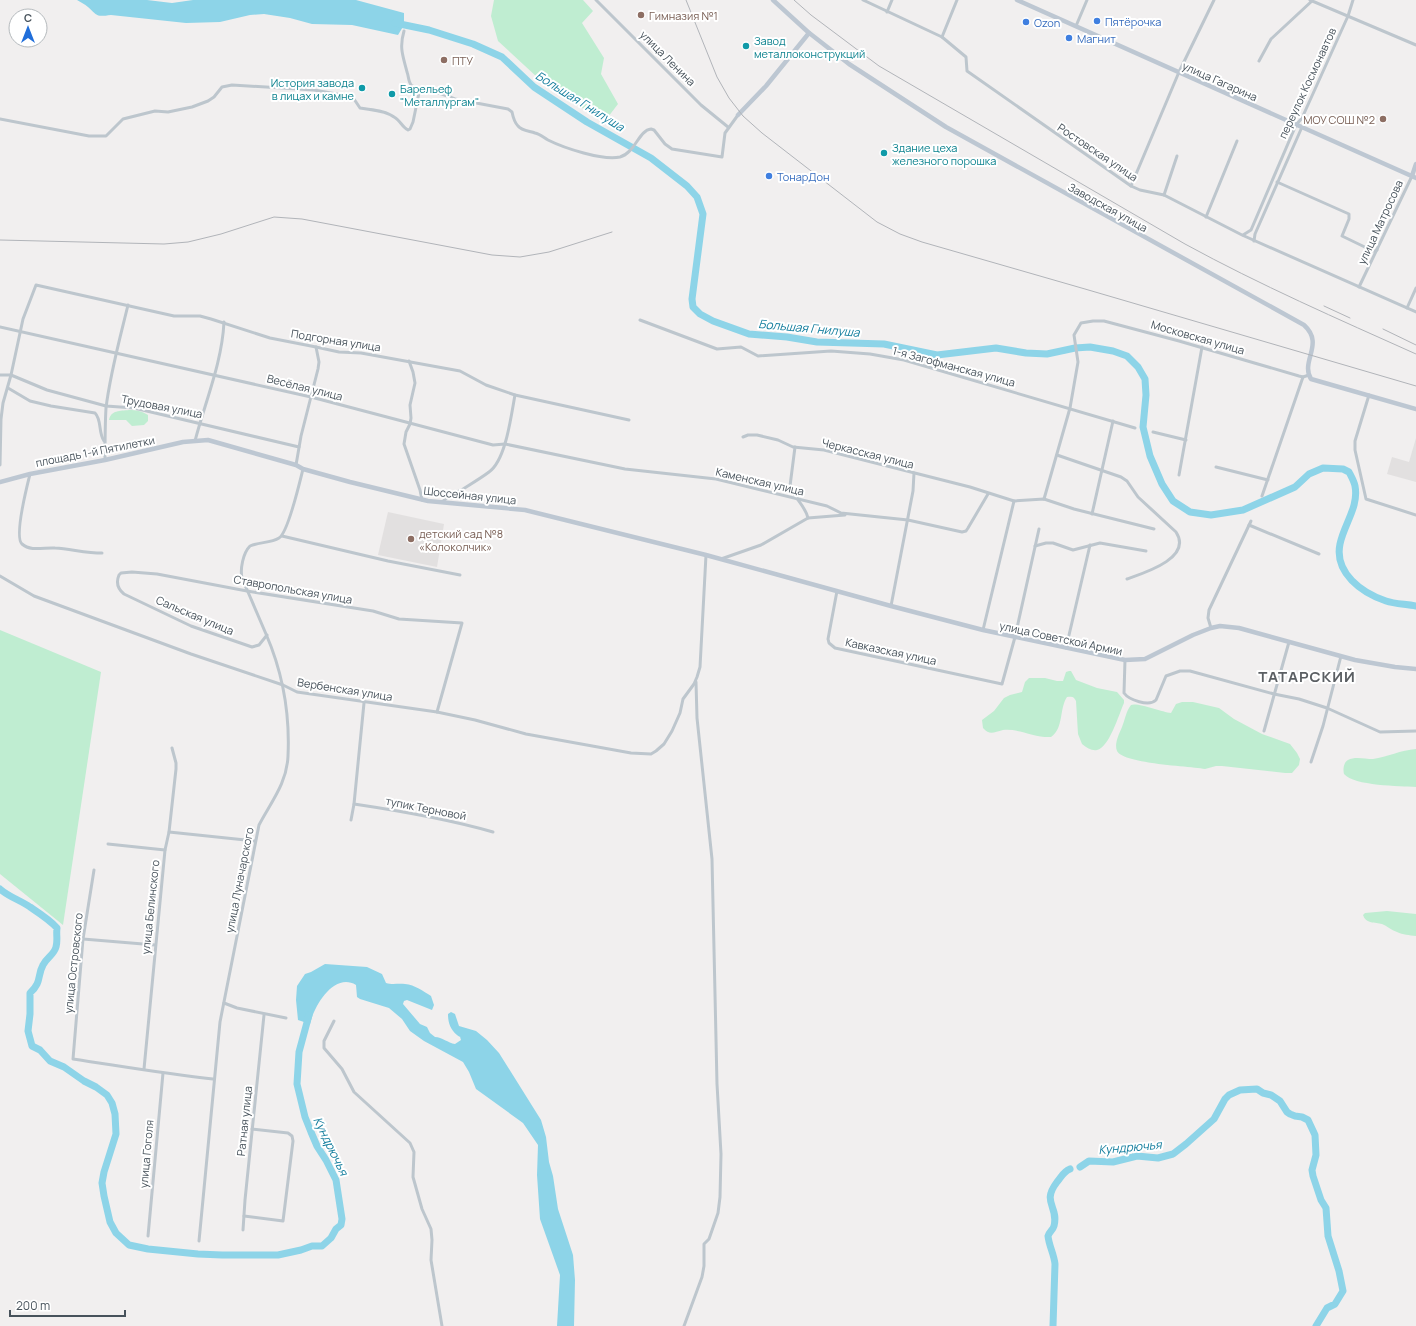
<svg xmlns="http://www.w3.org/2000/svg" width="1416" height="1326" viewBox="0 0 1416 1326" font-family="Manrope,sans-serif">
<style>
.education{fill:#e2e0e0}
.green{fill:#bfedd1}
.water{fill:#8dd4e8}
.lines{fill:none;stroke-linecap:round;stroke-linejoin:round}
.river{stroke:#8dd4e8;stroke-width:7}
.street{stroke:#bdc6cd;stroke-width:3}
.secondary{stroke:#bdc7d2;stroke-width:4.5}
.rail{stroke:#b1b4b9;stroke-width:1}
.education-dot{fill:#8d6e63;stroke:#fff;stroke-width:1.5}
.shop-dot{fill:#3f7fe0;stroke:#fff;stroke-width:1.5}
.culture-dot{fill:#0f9aa8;stroke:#fff;stroke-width:1.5}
.labels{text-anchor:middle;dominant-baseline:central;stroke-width:4;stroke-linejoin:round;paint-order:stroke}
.education-label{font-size:11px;fill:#785e54;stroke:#fff;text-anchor:start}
.shop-label{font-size:11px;fill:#366cbe;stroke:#fff;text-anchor:start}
.culture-label{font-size:11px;fill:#0d838f;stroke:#fff;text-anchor:start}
.street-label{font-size:11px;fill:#47525b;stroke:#fff}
.water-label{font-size:12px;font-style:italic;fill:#127d9d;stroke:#fff}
.district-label{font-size:15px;font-weight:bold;letter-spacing:1px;fill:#5b5f63;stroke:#fff}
</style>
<rect width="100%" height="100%" fill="#f1efef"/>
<g class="education">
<polygon points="1416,438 1416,482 1387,474 1392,457 1409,462"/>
<polygon points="388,512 444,524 437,567 378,555"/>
</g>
<g class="green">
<polygon points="494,0 583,0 593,11 582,23 604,58 601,74 618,104 605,121 551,90 498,41 491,16"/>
<path d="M129,410C136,410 142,411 148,415V421L144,425L132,426L126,420H109C111,410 120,411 129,410Z"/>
<polygon points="0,630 101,672 63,925 0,874"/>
<path d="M1069,671H1071L1076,680L1097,688L1117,692L1124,700V703C1119,714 1109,748 1097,750C1092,751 1087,748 1082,744L1078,734L1076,701C1074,697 1073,696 1067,697C1059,709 1064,728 1051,737C1035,738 1018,728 1003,730C994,732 990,736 983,728L982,720L994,711L1004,698L1010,695L1022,692L1025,682L1029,678H1045L1057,681H1063L1066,672Z"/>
<path d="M1182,702H1193L1219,708L1234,719L1262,734L1290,744L1297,753L1300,759L1299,765L1292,773H1285L1222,766H1216L1205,769C1189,766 1124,764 1117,751C1114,744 1119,734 1122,727C1125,720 1126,711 1131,705C1137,702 1162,712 1171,713L1176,704Z"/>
<path d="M1416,749V787C1400,786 1354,786 1344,774C1343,770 1343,763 1348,760C1355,756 1365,759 1373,759C1387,757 1401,750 1416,749Z"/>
<path d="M1387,911L1416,914V936C1409,935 1403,935 1397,932C1391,930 1387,926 1382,924C1375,922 1366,924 1363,915L1365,913Z"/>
</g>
<g class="water">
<path d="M77,0H147L172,3L193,0H356L404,13V25L398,35L352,25L312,24L290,18L264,14L250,15L220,22L186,23L111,15C96,17 98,16 88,7C85,4 80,2 77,0Z"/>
<path d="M325,964L367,967L382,974L386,983C393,985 398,983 405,984C415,985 423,991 431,996L434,1005L432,1010L407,1000L404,1001L403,1004L420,1024L427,1027L430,1033L435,1037C442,1037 448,1043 455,1044L461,1040C459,1034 462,1039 457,1035C450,1029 448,1022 448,1014L451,1012L455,1014L459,1026L476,1031L487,1040L499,1053L541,1120L546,1137L549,1162L553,1176L558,1209L573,1255L575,1280L574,1326H557L560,1275L540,1219L537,1175L538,1145L523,1123L476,1089L469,1072L463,1062L424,1041L410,1031L402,1019L389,1008L360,999L357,997L356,985C334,972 314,1006 310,1024L298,1020L296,1000L297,986L305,974L311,972Z"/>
</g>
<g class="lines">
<g class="river">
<path d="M395,23L429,30L473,44L502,57L534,87L587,122L651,158L687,186L697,197L703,214L692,299L693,307L700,314L713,321L749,334L787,337L817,342L884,344L937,355L996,348L1026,353L1047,354L1075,348L1090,347L1113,351L1127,356L1138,367L1145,379L1146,395L1143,427L1150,456L1162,484L1173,501L1190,512L1211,515L1243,510L1295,487L1309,474L1323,468L1343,469L1349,472C1351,476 1354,481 1355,486C1359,507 1344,524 1340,544C1334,573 1362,593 1386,601C1395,604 1406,604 1416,606"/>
<path d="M0,889C9,897 20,900 30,907C39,913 50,920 57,928C56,935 58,940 56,947C54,955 47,957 43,965C37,976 42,982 30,993V1014L28,1031L32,1046L40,1050L50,1061L64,1067L84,1081L96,1087L107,1095L112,1103L115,1114L116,1134L104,1172L102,1183L104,1196L110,1222L116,1233L129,1245L148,1249L198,1254L222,1255H278L301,1250L312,1246H322L331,1238L336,1229L341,1225L342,1219L336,1180L326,1160L317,1146L311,1132L305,1117L297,1084L299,1052L309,1015"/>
<polyline points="1080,1167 1089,1161 1113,1162 1137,1156 1158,1158 1173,1154 1186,1144 1214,1119 1225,1099 1229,1095 1240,1090 1257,1089 1263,1093 1271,1095 1280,1101 1287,1112 1290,1114 1295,1116 1302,1117 1308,1120 1315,1135 1316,1155 1312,1170 1313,1176 1321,1200 1326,1208 1328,1236 1339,1271 1343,1291 1335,1304 1327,1308 1316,1326"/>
<path d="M1053,1326L1055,1264C1054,1254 1049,1246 1048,1236C1049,1232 1053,1230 1054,1226C1059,1206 1041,1203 1057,1182C1062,1176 1063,1172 1070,1169"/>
</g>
<g class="street">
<polyline points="596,0 701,105 728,127"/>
<polyline points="863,0 942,37 966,57 967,71 1131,186 1140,190 1164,195 1242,235 1416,312"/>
<polyline points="1310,0 1416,45"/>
<polyline points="887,12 892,0"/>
<polyline points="1076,26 1087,0"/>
<path d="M404,31C399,48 403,56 407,72C409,77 408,82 412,86L442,94L455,99L508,109L512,112C513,117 514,122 518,126C522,131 530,131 535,133C540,134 544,138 548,140C564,148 603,161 620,157C635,153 639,130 651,129L654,130L665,144L672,149L722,157L725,133L738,115"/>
<polyline points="942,37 957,0"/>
<polyline points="1259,61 1271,39 1312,1"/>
<path d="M0,119L89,136H106L123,119L155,111L168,112L192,107L208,101L214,97L222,87L232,85L314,90L348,96L354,99L360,108C370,110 385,110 394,117C400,120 402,127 408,130L410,129L413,122L420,88"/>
<polyline points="1277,182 1349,214 1349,219 1342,236 1373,251 1377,250"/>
<polyline points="1131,186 1179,72 1214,0"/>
<polyline points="1164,195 1177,156"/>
<polyline points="1206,217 1237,141"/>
<polyline points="1243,235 1251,230 1296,125 1302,118 1348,16 1353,0"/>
<polyline points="1254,241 1255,234 1302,127"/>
<polyline points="1359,287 1412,176"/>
<polyline points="1407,308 1416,288"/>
<polyline points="640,320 717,349 741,347 758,356 831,351 870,354 904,360 1135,428"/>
<polyline points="0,327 311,397 493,445 505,444 625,469 716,479 827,506 841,513 908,520 962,532 966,531 968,528 988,494"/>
<polyline points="409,361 413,372 415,383 410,405 411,418 410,424 406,432 404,444 420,490 422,500"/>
<polyline points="0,375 11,375 47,390 106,406 134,408 299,447"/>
<path d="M8,388L30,401L51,406L95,413C102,420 98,432 104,441"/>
<polyline points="1369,395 1355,441 1355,450 1366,499 1416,515"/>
<polyline points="1153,432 1186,440"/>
<polyline points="743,437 748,435 757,435 778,440 793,447 824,450 970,487 1014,501 1044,499 1074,509 1154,529"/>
<path d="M195,441C205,402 222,363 224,322"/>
<path d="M795,447L790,486C794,498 805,505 808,518"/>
<path d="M1057,455L1121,477L1127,481L1138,497L1176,532C1193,558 1144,573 1127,579"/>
<path d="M105,460C105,442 105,425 106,408C110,374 120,338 128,305"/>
<polyline points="0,465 1,419 3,403 11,375 23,319 36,285 174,316 200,316 211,319 270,338 316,347 339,352 361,353 460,371 486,385 515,395 629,420"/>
<polyline points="296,465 301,436 318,369 319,362 316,347"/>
<polyline points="1216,467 1268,480"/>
<path d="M30,474C27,486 14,537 22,544C31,552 45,547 55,548C71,549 86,553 102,553"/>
<polyline points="1179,475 1202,347"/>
<polyline points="1262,496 1303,377"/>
<polyline points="1044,499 1070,408 1078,362 1074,335 1081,323 1093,321 1104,321 1179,341 1299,376 1303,377 1309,375"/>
<path d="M442,502C448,496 455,493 463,489C471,484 481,478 489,472C506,460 511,416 515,395"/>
<polyline points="1092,514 1113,421"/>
<polyline points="1249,525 1319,554"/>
<polyline points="282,536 388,561 460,575"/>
<polyline points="1035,546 1046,543 1053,543 1073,550 1100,543 1146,551"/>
<polyline points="721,559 761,545 808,518 845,515"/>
<polyline points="0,576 34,596 191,654 283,685 297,692 437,712 475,720 526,734 631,753 651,754 656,751 664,744 672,731 680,713 683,699 694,684 697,677 700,667 706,555"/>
<polyline points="837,591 828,639 829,643 835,648 1002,684 1015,637 1039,529"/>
<polyline points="891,606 913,491 914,473"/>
<polyline points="1211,628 1208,618 1209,610 1251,521"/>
<polyline points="983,630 1014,501"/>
<path d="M267,635L259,645L252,647L191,626L124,594C118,589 116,582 119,575L121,573L132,572L157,574L247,591L373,611L399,619L462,623L437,712"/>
<polyline points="1066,648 1090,545"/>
<path d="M1125,660L1124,693C1129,700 1149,707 1156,700L1166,676L1180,671H1190L1274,694L1299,699L1327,708L1380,732L1416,731"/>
<polyline points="1264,731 1289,642"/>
<polyline points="1311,762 1323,726 1341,656"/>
<path d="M354,804C401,811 448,819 493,832"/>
<polyline points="351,820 354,804 364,703"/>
<polyline points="169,832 255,841"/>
<polyline points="108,844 165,850"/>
<path d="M94,870L83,939L73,1059C120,1066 166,1074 213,1079"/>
<polyline points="83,939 155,945"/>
<polyline points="224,1003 237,1008 286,1018"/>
<polyline points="334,1021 324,1041 324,1048 342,1069 354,1092 410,1143 414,1152 413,1177 422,1209 431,1229 432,1240 431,1260 442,1326"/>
<polyline points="144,1069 165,850 169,832 176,769 176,763 172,748"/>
<polyline points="244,1216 283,1221 293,1141 292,1136 288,1133 252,1129"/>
<polyline points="243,1230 245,1200 264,1015"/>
<polyline points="148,1236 163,1073"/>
<path d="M199,1241L220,1022L259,825C271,802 287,783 288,756C290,714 282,671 266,634C260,620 254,606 248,592C246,587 243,583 242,578C240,569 243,553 250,546C259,542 271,543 279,538C288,533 300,481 303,469"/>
<polyline points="684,1326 702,1277 704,1266 704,1244 709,1239 718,1213 720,1197 721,1154 717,1084 712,859 697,718 696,682"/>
</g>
<g class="secondary">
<path d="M773,0L808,32L849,64L946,127L1304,325C1325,344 1300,361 1311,379L1416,409"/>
<polyline points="1017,0 1416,178"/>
<polyline points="738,115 766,86 809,33"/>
<polyline points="1412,176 1416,164"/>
<polyline points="0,482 30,474 105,460 183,442 208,440 296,465 303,469 350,482 428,501 525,510 706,555 891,606 983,630 1125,660 1145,659 1193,635 1211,628 1220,626 1239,628 1355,660 1395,667 1416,669"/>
</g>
<g class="rail">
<polyline points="686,0 717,77 729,98 743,116 762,133 877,222 900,234 922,242 1085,289 1416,386"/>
<path d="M794,0L811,15L879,66L1185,244C1260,285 1338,319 1416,354"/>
<polyline points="0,240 164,244 188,242 221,234 274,217 302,219 492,255 520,257 549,252 612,232"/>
<polyline points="1324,306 1350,318"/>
<polyline points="1383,329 1416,345"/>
</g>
</g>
<g class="education-dot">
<circle cx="641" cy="15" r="4"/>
<circle cx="444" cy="60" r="4"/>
<circle cx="1383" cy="119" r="4"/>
<circle cx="411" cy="539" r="4"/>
</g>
<g class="shop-dot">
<circle cx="1097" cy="21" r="4"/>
<circle cx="1026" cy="22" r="4"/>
<circle cx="1069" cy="38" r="4"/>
<circle cx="769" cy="176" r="4"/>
</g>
<g class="culture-dot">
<circle cx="746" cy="46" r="4"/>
<circle cx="362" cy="88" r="4"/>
<circle cx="392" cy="94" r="4"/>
<circle cx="884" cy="153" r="4"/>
</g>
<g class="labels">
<g class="education-label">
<text x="649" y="15">Гимназия №1</text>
<text x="452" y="60">ПТУ</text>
<text x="1375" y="119" text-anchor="end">МОУ СОШ №2</text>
<text x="419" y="533">детский сад №8<tspan x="419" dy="13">«Колоколчик»</tspan></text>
</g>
<g class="shop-label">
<text x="1105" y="21">Пятёрочка</text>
<text x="1034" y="22">Ozon</text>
<text x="1077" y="38">Магнит</text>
<text x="777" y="176">ТонарДон</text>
</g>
<g class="culture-label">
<text x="754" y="40">Завод<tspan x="754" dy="13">металлоконструкций</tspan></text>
<text x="354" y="82" text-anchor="end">История завода<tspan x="354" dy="13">в лицах и камне</tspan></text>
<text x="400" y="88">Барельеф<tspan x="400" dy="13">"Металлургам"</tspan></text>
<text x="892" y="147">Здание цеха<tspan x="892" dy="13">железного порошка</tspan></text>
</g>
<g class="street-label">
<text transform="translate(668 58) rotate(45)">улица Ленина</text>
<text transform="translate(1220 81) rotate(24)">улица Гагарина</text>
<text transform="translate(1307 83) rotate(-65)">переулок Космонавтов</text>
<text transform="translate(1098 152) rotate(34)">Ростовская улица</text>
<text transform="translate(1108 207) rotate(29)">Заводская улица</text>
<text transform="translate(1380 222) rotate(-65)">улица Матросова</text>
<text transform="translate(1198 337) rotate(16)">Московская улица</text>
<text transform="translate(336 340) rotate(9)">Подгорная улица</text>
<text transform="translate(954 366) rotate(15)">1-я Загофманская улица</text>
<text transform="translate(305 387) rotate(14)">Весёлая улица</text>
<text transform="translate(162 406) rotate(11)">Трудовая улица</text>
<text transform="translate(95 451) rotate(-11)">площадь 1-й Пятилетки</text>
<text transform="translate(868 453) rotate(14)">Черкасская улица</text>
<text transform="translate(760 481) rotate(13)">Каменская улица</text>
<text transform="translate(470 495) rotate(6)">Шоссейная улица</text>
<text transform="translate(293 589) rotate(10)">Ставропольская улица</text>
<text transform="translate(195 615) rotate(23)">Сальская улица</text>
<text transform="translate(1061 638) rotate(12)">улица Советской Армии</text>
<text transform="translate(891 651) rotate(12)">Кавказская улица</text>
<text transform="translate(345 689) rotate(9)">Вербенская улица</text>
<text transform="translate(426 808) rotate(11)">тупик Терновой</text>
<text transform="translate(239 880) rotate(-79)">улица Луначарского</text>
<text transform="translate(150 907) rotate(-84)">улица Белинского</text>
<text transform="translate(73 963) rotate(-84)">улица Островского</text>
<text transform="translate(244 1121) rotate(-84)">Ратная улица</text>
<text transform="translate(146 1154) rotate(-85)">улица Гоголя</text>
</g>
<g class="water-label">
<text transform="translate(580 101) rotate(32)">Большая Гнилуша</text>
<text transform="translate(809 328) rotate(5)">Большая Гнилуша</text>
<text transform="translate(331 1146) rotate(64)">Кундрючья</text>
<text transform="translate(1130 1147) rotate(-5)">Кундрючья</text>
</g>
<g class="district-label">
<text x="1307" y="676">ТАТАРСКИЙ</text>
</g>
</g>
<g transform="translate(28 28)"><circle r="19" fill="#ffffff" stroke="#b5babd"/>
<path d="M0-3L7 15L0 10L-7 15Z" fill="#206eda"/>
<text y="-6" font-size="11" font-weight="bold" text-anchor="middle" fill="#47525b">С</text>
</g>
<path d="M10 1310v6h115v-6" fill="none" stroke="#47525b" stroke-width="2"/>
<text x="16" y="1310" font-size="12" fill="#47525b" stroke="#ffffff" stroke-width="3" paint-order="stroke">200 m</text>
</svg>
